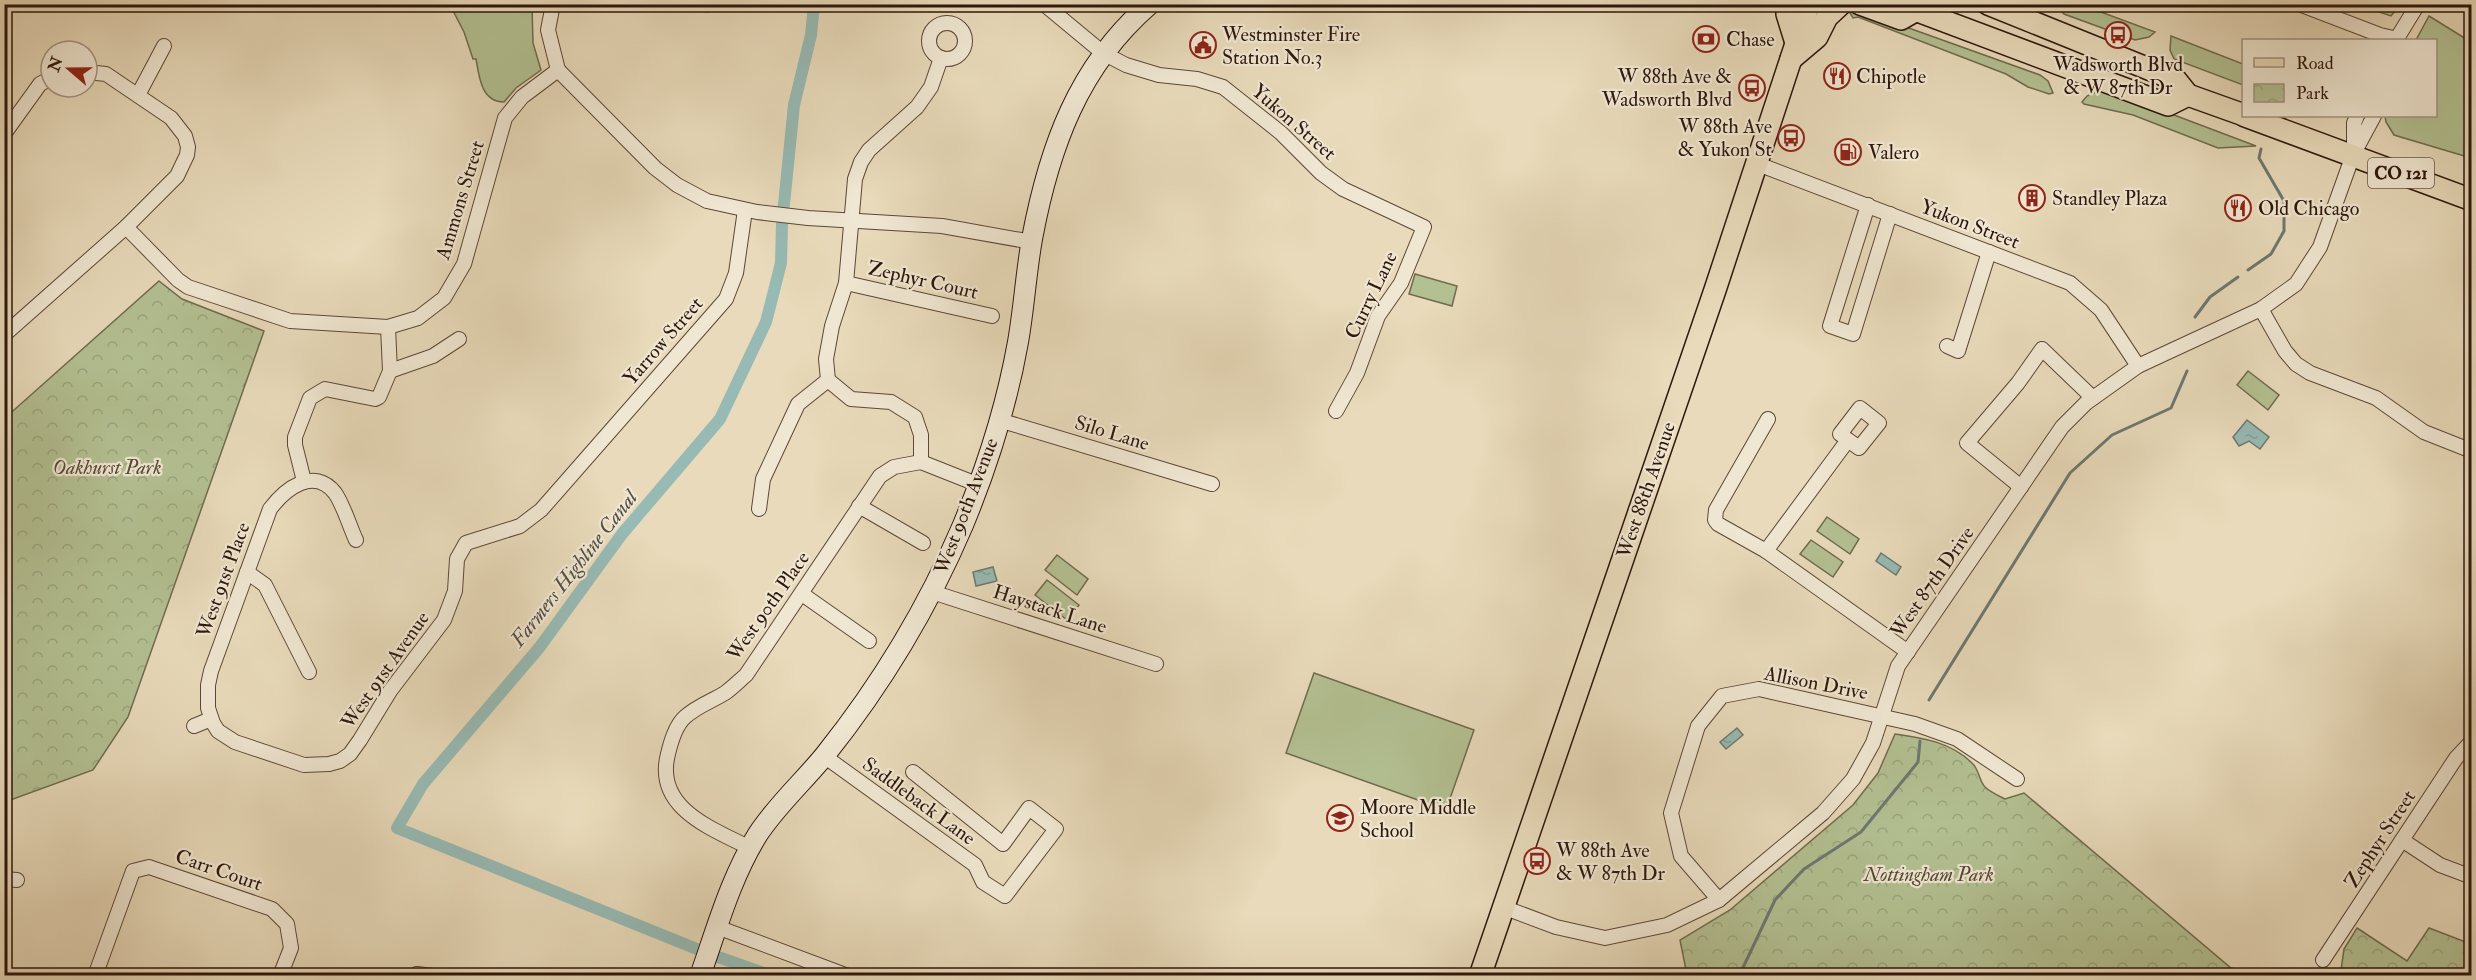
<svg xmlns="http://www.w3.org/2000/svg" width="2476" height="980" viewBox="0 0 2476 980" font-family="'IM FELL Double Pica',serif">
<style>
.grass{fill:#b3c092;stroke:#706b4f;stroke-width:1.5}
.park{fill:url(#park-crowns);stroke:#706b4f;stroke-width:1.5}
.water{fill:url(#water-ripples);stroke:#6d7871;stroke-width:1.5}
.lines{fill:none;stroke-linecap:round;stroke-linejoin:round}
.stream{stroke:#6d7871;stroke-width:3}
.canal{stroke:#97bab4;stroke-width:12}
.street-casing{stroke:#5c4738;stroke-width:16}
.secondary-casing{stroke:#2d160c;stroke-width:22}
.primary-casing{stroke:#2d160c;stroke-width:24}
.street{stroke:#f0e7d2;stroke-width:14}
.secondary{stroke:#f0e7d2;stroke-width:20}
.primary{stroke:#e8daba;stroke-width:21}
.labels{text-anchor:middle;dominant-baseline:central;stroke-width:4.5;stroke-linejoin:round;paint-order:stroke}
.shield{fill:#f0e7d2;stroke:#685547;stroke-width:1.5}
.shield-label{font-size:18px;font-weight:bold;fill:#2d160c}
.poi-label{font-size:20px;fill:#2d160c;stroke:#f0e7d2;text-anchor:start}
.street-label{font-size:20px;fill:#2d160c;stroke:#f0e7d2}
.park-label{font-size:20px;font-style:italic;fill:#554934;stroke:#f0e7d2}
.water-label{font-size:21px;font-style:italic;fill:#524f47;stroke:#f0e7d2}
</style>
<defs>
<pattern id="park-crowns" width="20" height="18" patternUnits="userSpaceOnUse" patternTransform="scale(1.5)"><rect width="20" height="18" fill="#b3c092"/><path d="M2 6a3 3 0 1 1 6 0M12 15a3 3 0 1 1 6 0" fill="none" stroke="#9aa47d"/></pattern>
<pattern id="water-ripples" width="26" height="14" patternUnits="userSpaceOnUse" patternTransform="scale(1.5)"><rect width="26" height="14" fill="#97bab4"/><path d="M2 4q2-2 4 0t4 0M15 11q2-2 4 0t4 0" fill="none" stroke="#829f9a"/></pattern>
</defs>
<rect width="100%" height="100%" fill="#e8daba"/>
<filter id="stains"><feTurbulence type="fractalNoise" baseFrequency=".00333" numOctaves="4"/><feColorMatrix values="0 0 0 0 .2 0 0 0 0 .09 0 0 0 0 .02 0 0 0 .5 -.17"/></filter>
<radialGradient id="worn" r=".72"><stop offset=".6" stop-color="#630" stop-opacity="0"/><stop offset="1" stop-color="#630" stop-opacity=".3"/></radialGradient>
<g class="grass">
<path d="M450,5H532L533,43L541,70L516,88L504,102C481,102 479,76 476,59H473L464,32Z"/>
<polygon points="2057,5 2082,5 2155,32 2149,37 2135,40 2064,14"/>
<polygon points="2358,5 2400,4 2400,5 2391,16"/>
<polygon points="1855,11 1867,13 2040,75 2048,81 2053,93 2049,94 2028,87 2006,74 1858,17 1853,18 1850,13"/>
<polygon points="2429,16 2471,42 2471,158 2394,135 2386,122 2385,116 2436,116 2436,40 2416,40"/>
<polygon points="2171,36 2243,64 2243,85 2174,59 2170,50"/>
<polygon points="2100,90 2116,93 2256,146 2218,148 2133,115 2084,104 2082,102 2087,96"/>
<polygon points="1415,274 1457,286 1452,306 1409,294"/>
<polygon points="2248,371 2279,395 2268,410 2237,385"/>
<polygon points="1827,517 1859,539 1850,554 1817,531"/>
<polygon points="1811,540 1843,562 1833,577 1800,554"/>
<polygon points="1057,555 1088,579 1077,595 1045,570"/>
<polygon points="1047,580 1079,605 1067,620 1035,595"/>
<polygon points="1314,673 1474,730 1446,810 1286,753"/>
</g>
<g class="park">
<polygon points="679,5 679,4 709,5 708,12 679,8"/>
<polygon points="159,281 182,299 264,331 128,717 93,770 5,802 5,418"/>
<path d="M1895,734C1923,738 1951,742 1972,763C1979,769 1979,781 1985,787C1990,792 1999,796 2005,799L2024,793L2231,968L2259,975H1687L1680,940L1730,910L1853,805L1878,773Z"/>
<polygon points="2357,928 2407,961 2429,928 2471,944 2471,975 2334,975 2341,970 2344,949"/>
</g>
<g class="water">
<polygon points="2247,420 2269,437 2260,449 2249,441 2239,446 2233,437"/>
<polygon points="1881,553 1901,567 1896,575 1876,561"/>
<polygon points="993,567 997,581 976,586 973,572"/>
<polygon points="1737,728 1743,735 1726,749 1720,742"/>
</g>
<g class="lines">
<g class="stream">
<polyline points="2248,270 2271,254 2284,231 2284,201 2259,158 2261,149"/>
<polyline points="2195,317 2210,297 2238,277"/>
<polyline points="1929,700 2070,473 2112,435 2171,408 2187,371"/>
<polyline points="1739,976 1775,900 1804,869 1861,832 1918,762 1920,741"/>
</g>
<g class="canal">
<polyline points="697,949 397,828 423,784 539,648 622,534 720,419 766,322 781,263 782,224 794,105 811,35 814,4"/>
<polyline points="718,957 772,976"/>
</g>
<defs>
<g id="street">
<polyline points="553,4 548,30 558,70"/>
<polyline points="1044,4 1103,53 1126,65 1159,75 1197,79 1223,87 1281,133 1321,173 1343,189 1424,227 1401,283 1378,316 1357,373 1336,411"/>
<polyline points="2299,4 2380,35 2398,39"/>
<circle cx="947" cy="41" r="18"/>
<polyline points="2396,40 2418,4"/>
<polyline points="558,70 655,168 677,185 707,201 757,212 808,218 942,226 1032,242"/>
<polyline points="138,95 164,46"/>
<polyline points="4,134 40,84 51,78"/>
<polyline points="2354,153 2354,123 2357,116"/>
<polyline points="1755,163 2070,283 2101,310 2138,366"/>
<polyline points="1868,205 1830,326 1853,334 1890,214"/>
<polyline points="126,227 178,280 188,287 290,321 388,327 418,318 444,298 464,264 505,118 522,97 558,70"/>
<polyline points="846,283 992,316"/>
<polyline points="2261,309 2285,351 2296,364 2310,373 2376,398 2424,432 2472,451"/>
<polyline points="4,335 126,227 177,176 187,155 188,147 185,136 171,118 106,74 87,72"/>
<polyline points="1947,346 1958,351 1989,252"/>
<polyline points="390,371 433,356 459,339"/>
<polyline points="828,380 851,399 891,402 915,417 921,435 921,462"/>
<polyline points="1768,419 1716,510 1715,520 1718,524 1766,551 1908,652"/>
<polyline points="999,420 1212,484"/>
<polyline points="921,462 979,485"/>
<polyline points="304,481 295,445 295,437 310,398 325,389 375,399 379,397 390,371 388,327"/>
<polyline points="2021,487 1967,443 2018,383 2042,349 2093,398"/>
<polyline points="859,506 923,543"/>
<polyline points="759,509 763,479 798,404 828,380 826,359 832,326 846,283 855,179 861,162 869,150 917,107 931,87 941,58"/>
<path d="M356,540C349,525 344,506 335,493C314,466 285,489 270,509L211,671L208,685V708L213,723L218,731L235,742L304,765L329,764L340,761L350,754L360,740L390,691L444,620L455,591L457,559L466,543L520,526L541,510L726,299L736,273L745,210"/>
<polyline points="1766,551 1848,440 1840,434 1860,408 1879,423 1859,448 1848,440"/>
<polyline points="247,572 265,585 309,672"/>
<polyline points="932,592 1156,664"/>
<polyline points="802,594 869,641"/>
<polyline points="194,726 211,719"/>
<polyline points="824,756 975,865 983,882 1005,896 1056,829 1029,808 1003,844 913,772"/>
<polyline points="2402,840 2440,865 2472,877"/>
<path d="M750,848C711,828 654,808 668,754C671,741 676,725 685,717C697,706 712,701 725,693C732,688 739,681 746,675L880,476L894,467L921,462"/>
<polyline points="4,879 17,880"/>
<polyline points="1719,900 1681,856 1671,813 1698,726 1722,696 1759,689 1915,724 1957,739 2017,779"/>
<polyline points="1503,907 1556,927 1605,938 1667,925 1719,900 1823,813 1853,779 1873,743 1898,666 2062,427 2086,403 2138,366 2261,309 2296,284 2320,247 2353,155 2374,116"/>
<polyline points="717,927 848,976"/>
<polyline points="2323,960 2456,758 2472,741"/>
<polyline points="95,976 133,871 149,867 272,909 287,924 291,948 280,976"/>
<polyline points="416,976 417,974 433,976"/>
</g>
<path id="secondary" d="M700,976C717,928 731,877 758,834C777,805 803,782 825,755C881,685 928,607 963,525C987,467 1007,404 1018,342C1024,308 1026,273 1032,239C1049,148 1078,66 1150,4"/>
<g id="primary">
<polyline points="1787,4 1787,14 1796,43"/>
<polyline points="1860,4 1901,19 1915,11"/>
<polyline points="1899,4 2168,105 2188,95"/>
<polyline points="1988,4 2176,80 2188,95 2244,115"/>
<polyline points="1791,59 1817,37 1827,17 1841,4"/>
<polyline points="2245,116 2472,200"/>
<polyline points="1480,976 1715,290 1809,4"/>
</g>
</defs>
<use href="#street" class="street-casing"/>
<use href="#secondary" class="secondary-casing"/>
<use href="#primary" class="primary-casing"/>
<use href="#street" class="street"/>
<use href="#secondary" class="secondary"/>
<use href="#primary" class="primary"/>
</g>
<defs>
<symbol id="bus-ring" viewBox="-11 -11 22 22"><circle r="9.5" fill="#f0e7d2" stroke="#8f2418" stroke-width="1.5"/><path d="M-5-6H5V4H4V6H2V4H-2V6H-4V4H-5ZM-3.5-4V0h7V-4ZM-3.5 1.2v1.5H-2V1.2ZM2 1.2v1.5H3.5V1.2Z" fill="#8f2418"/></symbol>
<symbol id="bank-ring" viewBox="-11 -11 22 22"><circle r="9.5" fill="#f0e7d2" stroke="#8f2418" stroke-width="1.5"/><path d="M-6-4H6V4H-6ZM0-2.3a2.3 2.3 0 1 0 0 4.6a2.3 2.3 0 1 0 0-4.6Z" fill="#8f2418"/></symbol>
<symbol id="civic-ring" viewBox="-11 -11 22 22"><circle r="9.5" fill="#f0e7d2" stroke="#8f2418" stroke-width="1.5"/><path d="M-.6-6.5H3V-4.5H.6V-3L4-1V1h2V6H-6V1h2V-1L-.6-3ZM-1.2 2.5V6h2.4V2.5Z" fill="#8f2418"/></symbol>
<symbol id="restaurant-ring" viewBox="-11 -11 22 22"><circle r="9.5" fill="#f0e7d2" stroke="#8f2418" stroke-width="1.5"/><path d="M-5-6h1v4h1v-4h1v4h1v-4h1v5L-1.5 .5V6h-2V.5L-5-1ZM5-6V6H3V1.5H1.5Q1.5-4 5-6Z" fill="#8f2418"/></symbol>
<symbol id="fuel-ring" viewBox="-11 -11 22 22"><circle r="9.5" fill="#f0e7d2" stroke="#8f2418" stroke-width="1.5"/><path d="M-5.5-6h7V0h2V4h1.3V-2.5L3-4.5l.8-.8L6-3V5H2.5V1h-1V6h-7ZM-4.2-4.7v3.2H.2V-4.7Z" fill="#8f2418"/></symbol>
<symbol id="building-ring" viewBox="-11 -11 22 22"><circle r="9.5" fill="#f0e7d2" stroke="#8f2418" stroke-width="1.5"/><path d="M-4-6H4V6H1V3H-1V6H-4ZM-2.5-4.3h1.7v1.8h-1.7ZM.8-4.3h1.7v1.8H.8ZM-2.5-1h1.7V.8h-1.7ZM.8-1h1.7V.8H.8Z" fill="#8f2418"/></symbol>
<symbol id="school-ring" viewBox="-11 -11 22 22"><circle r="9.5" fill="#f0e7d2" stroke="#8f2418" stroke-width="1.5"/><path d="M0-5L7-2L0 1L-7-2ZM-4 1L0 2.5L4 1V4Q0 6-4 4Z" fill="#8f2418"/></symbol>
</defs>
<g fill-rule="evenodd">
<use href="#bus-ring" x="2103" y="20" width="30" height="30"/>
<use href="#bank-ring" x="1691" y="24" width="30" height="30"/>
<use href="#civic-ring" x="1188" y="30" width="30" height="30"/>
<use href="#restaurant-ring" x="1822" y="61" width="30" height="30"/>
<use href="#bus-ring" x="1737" y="73" width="30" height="30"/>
<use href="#bus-ring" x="1776" y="123" width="30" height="30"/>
<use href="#fuel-ring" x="1833" y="137" width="30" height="30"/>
<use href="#building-ring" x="2017" y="183" width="30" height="30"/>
<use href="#restaurant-ring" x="2223" y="193" width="30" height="30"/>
<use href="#school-ring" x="1325" y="803" width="30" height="30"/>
<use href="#bus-ring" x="1522" y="846" width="30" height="30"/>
</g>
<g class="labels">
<rect class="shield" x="2368" y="158" width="66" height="30" rx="4.5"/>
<g class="shield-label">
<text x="2401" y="173">CO 121</text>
</g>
<g class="poi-label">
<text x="1222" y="34">Westminster Fire<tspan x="1222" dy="23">Station No.3</tspan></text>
<text x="1726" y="39">Chase</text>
<text x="2118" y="64" text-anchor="middle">Wadsworth Blvd<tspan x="2118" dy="23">&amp; W 87th Dr</tspan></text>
<text x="1732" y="76" text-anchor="end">W 88th Ave &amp;<tspan x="1732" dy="23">Wadsworth Blvd</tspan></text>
<text x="1856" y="76">Chipotle</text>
<text x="1772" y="126" text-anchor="end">W 88th Ave<tspan x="1772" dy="23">&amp; Yukon St</tspan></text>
<text x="1868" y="152">Valero</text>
<text x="2052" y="198">Standley Plaza</text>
<text x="2258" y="208">Old Chicago</text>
<text x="1360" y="807">Moore Middle<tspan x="1360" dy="23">School</tspan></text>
<text x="1556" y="850">W 88th Ave<tspan x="1556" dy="23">&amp; W 87th Dr</tspan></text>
</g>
<g class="street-label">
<text transform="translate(1294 122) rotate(41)">Yukon Street</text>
<text transform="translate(460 200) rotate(-73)">Ammons Street</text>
<text transform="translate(1970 224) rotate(21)">Yukon Street</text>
<text transform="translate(923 280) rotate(13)">Zephyr Court</text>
<text transform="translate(1371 295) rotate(-64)">Curry Lane</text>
<text transform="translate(663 341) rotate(-49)">Yarrow Street</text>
<text transform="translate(1112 433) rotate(17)">Silo Lane</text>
<text transform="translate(1646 490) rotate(-71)">West 88th Avenue</text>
<text transform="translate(966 506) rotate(-69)">West 90th Avenue</text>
<text transform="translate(223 580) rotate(-70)">West 91st Place</text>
<text transform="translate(1932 582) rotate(-55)">West 87th Drive</text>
<text transform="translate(768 606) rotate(-55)">West 90th Place</text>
<text transform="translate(1050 609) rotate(18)">Haystack Lane</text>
<text transform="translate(385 670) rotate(-55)">West 91st Avenue</text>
<text transform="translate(1816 683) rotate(11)">Allison Drive</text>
<text transform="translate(919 801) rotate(36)">Saddleback Lane</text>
<text transform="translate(2380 839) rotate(-57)">Zephyr Street</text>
<text transform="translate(219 870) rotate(19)">Carr Court</text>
</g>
<g class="park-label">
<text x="107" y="467">Oakhurst Park</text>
<text x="1929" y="874">Nottingham Park</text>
</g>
<g class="water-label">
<text transform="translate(574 569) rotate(-52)">Farmers Highline Canal</text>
</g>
</g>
<rect width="2476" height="980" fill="none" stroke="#e8daba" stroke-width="24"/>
<rect x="6" y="6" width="2464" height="968" fill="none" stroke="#2d160c" stroke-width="3"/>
<rect x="12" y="12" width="2452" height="956" fill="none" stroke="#2d160c" stroke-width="1.5"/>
<rect x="2242" y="39" width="195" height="78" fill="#f0e7d2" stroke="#a29383" stroke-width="1.5"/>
<rect x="2254" y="58" width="30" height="9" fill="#e8daba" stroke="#a29383" stroke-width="1.5"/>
<text x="2296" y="69" font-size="18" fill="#2d160c">Road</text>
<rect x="2254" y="84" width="30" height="18" fill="url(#park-crowns)" stroke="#a29383" stroke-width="1.5"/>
<text x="2296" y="99" font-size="18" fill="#2d160c">Park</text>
<g transform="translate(69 69) rotate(290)"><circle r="28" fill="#f0e7d2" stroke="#a29383" stroke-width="1.5"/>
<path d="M0-4.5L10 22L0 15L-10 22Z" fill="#8f2418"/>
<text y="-9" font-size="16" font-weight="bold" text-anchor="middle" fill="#2d160c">N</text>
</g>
<rect width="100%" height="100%" filter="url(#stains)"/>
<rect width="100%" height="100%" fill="url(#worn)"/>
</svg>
